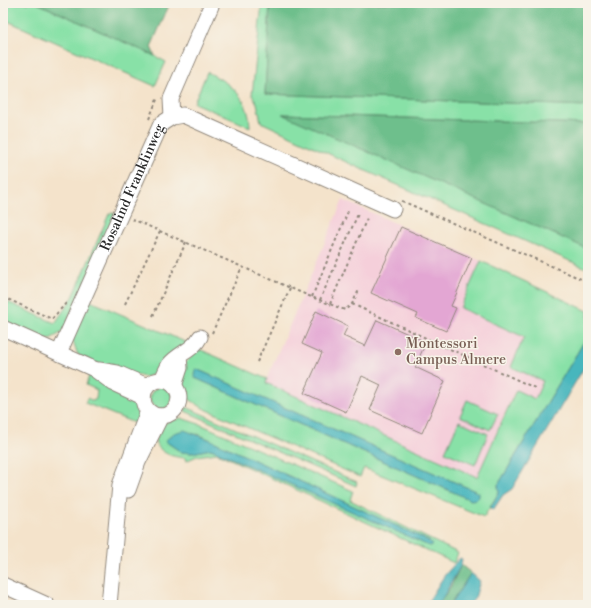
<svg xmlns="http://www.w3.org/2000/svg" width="591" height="608" viewBox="0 0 591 608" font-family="'Libre Bodoni',serif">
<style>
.built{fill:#f5cfda}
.green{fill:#88e1a7;stroke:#5a8669;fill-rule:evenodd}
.forest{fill:#6ebf8c;stroke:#4c755c}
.water{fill:#46b6bd;stroke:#387074}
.building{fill:#e3a6d3}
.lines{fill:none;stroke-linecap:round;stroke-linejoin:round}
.minor-casing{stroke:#90877b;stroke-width:17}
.path{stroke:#90877b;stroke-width:2;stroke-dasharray:3 3;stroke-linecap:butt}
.minor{stroke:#fff;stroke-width:15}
.education-dot{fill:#8d6e63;stroke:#f7f3e8;stroke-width:1.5}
.labels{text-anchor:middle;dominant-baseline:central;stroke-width:3;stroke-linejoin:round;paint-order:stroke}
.street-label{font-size:14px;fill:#2b2b2b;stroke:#f7f3e8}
.education-label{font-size:14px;fill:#785e54;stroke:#f7f3e8;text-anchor:start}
</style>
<rect width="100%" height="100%" fill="#f7f3e8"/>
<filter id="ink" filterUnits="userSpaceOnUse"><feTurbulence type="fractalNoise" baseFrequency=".025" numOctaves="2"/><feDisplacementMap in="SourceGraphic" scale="8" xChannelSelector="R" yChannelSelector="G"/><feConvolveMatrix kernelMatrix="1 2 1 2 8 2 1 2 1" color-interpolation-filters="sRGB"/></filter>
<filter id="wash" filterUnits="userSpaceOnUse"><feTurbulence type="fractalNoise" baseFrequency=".012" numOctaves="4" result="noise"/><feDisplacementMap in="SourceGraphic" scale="16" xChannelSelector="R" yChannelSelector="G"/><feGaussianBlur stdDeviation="0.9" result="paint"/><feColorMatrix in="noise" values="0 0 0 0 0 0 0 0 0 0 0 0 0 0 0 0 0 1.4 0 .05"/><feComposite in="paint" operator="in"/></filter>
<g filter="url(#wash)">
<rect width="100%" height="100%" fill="#f4e3cb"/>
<polygon class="built" points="343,200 481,261 460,308 524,337 543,381 535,399 515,390 477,477 265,383"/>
<g class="green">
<polygon points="3,3 37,3 155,56 166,62 155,86 3,19"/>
<polygon points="262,3 270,3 265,94 588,106 588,124 283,114 588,249 588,269 357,167 261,122 257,103 252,95"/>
<path d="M207,72C232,84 249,98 250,127L194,103Z"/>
<polygon points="112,213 115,214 63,332 46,341 3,322 3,300 55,323 73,297 109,214"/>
<path d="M481,261L588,311V335L498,485L499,492L484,517L364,468L360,477L203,408L189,399L182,381L185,363L199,349L267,379L266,383L477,477L516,390L535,399L543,381L511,367L524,337L460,308ZM196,369L475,491L471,500L195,378L194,375Z"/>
<path d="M88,300L190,344C177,355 161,375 144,377L96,363L78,355L71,336Z"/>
<polygon points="90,373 135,400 140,410 139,425 85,403 87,398 93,401 96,399 97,390 86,385"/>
<circle cx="161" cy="398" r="11"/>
<polygon points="467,400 498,414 490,430 460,416"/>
<polygon points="186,407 357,482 356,486 185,411"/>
<path d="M181,418L202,425L353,491L350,500L458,553L454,563L217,453L197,456L186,461L185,458C173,457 160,454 155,441L164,423ZM198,434L429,541L431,546L211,449L192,453L181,452L165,441Z"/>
<polygon points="459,421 488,434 475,465 445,452"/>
</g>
<g class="forest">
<polygon points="37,3 170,3 151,47 155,56"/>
<polygon points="270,3 588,3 588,106 265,94"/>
<polygon points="282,114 588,124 588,249"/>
<polygon points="461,565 471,573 450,605 438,605 451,586"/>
</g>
<g class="water">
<polygon points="588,335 588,361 512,489 503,495 493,510 490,508 499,492 498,485"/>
<polygon points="196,369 475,491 479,493 479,497 477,499 471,500 195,378 194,375"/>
<polygon points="184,430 211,440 429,541 432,545 429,546 211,449 192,453 181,452 165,441 174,433"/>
<polygon points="460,558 462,559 461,565 441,601 438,605 426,605 444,576"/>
<polygon points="471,573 480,581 475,598 469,605 450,605"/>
</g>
<g id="blocks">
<g class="building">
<polygon points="401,227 472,258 451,306 456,308 446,331 416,318 418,314 371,293"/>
<polygon points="316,311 348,326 343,336 365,346 377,320 426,342 415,367 445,381 422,433 370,410 381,385 362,376 346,412 304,393 322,353 302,344"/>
</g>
</g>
</g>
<g filter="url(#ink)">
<use href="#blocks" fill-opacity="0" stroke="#90877b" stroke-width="1"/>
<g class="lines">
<defs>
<g id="minor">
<polyline points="172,117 171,99 211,6"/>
<polyline points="3,328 94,369 113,383 143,397"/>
<path id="s1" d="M59,353L161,124L172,117L183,115L393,209"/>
<polyline points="99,370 117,373 147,386"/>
<path d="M162,380C164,375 166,370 169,365C178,353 193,351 200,337"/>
<circle cx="161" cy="398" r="18"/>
<polyline points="174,386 180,368 179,357"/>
<polyline points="128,490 138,462 161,416"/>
<polyline points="3,585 47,605"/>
<polyline points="109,605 120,485 148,411"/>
</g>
</defs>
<use href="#minor" class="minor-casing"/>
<g class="path">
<polyline points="149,119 158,97"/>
<polyline points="402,201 588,282"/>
<polyline points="132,219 309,296 345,310 352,304 359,290"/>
<polyline points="3,297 52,319 67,302"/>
<polyline points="312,297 349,209"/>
<polyline points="320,300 358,214"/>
<polyline points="125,304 160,231"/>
<polyline points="330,304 367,218"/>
<polyline points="352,304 535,388"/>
<polyline points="153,316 186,242"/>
<polyline points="212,333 242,267"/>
<polyline points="257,362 290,288"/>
</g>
<use href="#minor" class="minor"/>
</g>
</g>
<circle class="education-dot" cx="398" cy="352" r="4"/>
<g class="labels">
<g class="street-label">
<text stroke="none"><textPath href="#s1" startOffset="181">Rosalind Franklinweg</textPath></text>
</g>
<g class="education-label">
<text x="406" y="344">Montessori<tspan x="406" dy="16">Campus Almere</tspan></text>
</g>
</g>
<rect width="591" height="608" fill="none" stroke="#f7f3e8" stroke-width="16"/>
</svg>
